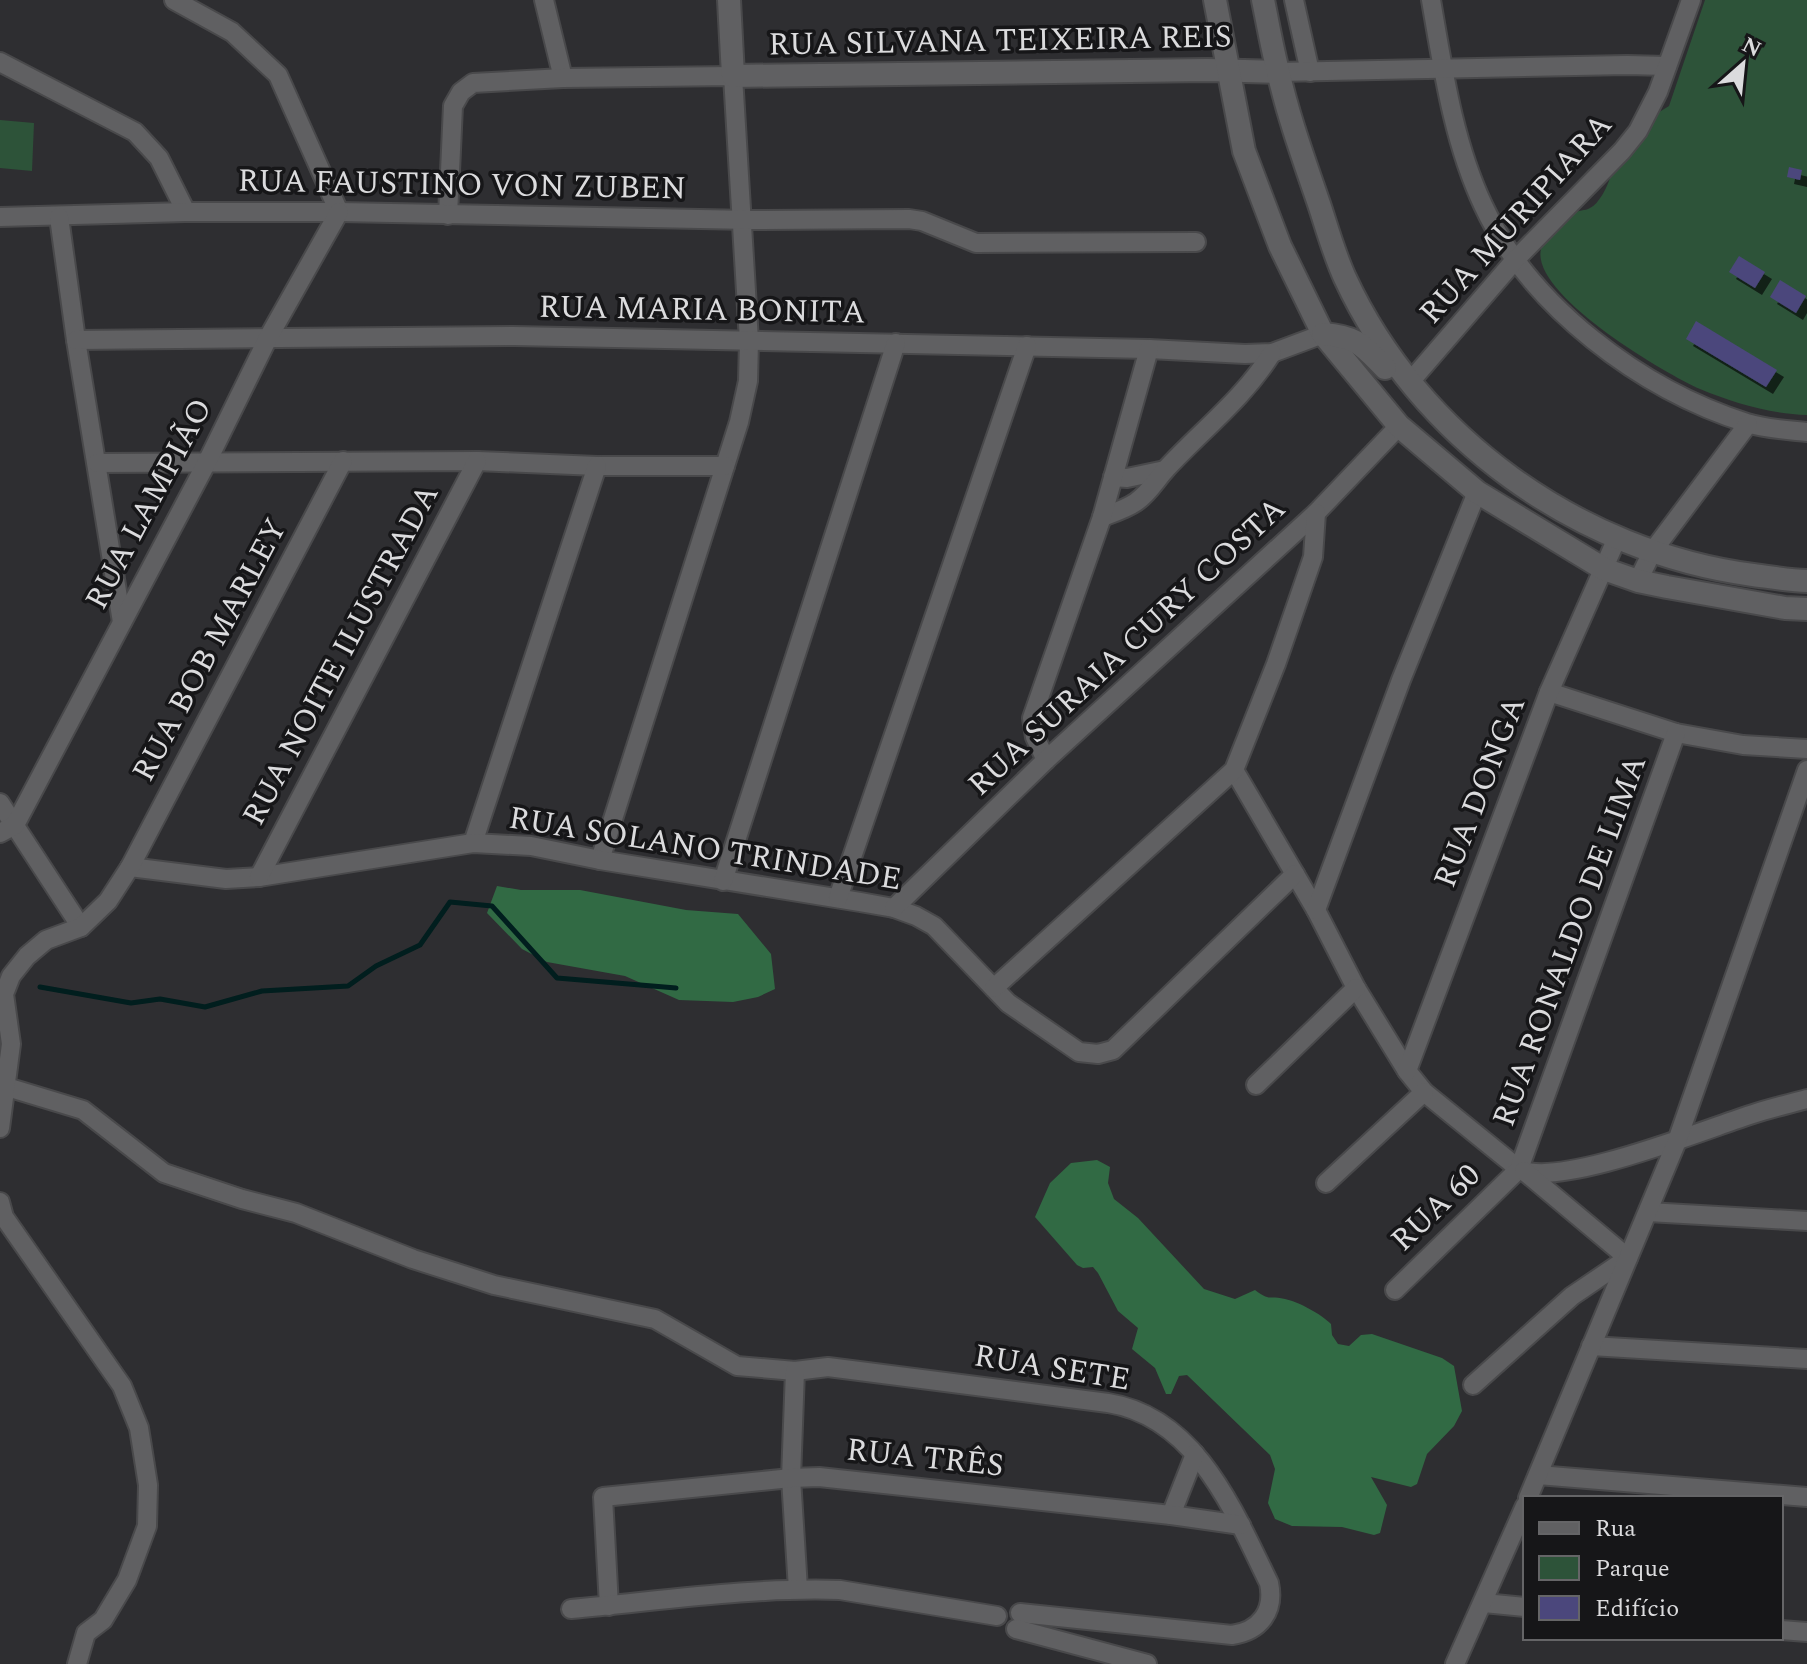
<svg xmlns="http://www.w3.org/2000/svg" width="1807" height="1664" viewBox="0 0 1807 1664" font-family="Spectral,serif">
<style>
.green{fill:#2d5339}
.forest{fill:#316a44}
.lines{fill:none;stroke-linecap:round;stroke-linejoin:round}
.stream{stroke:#011e1e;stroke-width:5}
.building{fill:#4b477c;filter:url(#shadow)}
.minor-casing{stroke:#49494b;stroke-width:22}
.tertiary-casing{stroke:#49494b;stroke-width:26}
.secondary-casing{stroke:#49494b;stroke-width:26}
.minor{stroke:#606062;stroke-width:18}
.tertiary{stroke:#606062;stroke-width:22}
.secondary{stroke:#606062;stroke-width:22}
.labels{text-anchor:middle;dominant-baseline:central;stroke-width:7;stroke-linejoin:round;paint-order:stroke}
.street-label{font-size:32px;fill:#dbdbdd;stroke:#161618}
</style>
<defs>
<filter id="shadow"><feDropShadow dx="7" dy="7" stdDeviation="0" flood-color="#0009"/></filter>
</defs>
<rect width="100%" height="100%" fill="#2e2e31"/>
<g class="green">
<path d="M1705,0H1807V415C1770,414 1734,403 1700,389C1664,373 1530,294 1541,249C1544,238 1562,219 1573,213C1578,210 1585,211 1590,208C1599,204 1607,187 1610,178L1656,114L1669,106Z"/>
<polygon points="0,120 34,123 32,171 0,168"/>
</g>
<g class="forest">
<polygon points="497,886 521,890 580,890 686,910 738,914 771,954 775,989 758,997 733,1002 679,1000 625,976 547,962 522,949 487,913"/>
<path d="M1097,1160L1110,1167L1108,1183L1114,1199L1138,1218L1204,1289L1235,1299L1255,1290C1271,1302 1268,1295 1285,1299C1299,1302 1321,1314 1331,1324L1332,1335L1338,1344L1349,1346L1361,1335L1372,1334L1442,1358L1454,1366L1462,1411L1454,1426L1427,1454L1417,1484L1411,1487L1371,1477L1387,1505L1380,1533L1374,1535L1342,1527L1292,1526L1275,1519L1268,1503L1275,1469L1270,1455L1187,1375L1179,1376L1171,1394H1166L1155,1368L1132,1349L1138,1328L1118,1311L1098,1273L1093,1267L1083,1268L1077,1265L1035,1217L1050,1183L1071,1163Z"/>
</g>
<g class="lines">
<polyline class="stream" points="40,987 131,1003 160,999 205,1007 262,991 348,986 376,966 420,945 450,902 492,906 557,978 676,988"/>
</g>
<g class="building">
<polygon points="1789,167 1802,170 1800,180 1787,177"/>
<polygon points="1739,256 1765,272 1755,288 1729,272"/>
<polygon points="1780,280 1806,296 1796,313 1770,297"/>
<polygon points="1696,321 1777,370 1766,387 1686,339"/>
</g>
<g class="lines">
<defs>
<g id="minor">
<polyline points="174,0 232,32 278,75 339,212"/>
<polyline points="544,0 563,78"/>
<polyline points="1294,0 1310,72"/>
<path d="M1431,0C1443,69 1453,141 1483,205C1530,307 1642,390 1747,423C1766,429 1787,430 1807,432"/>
<polyline points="0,62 135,132 159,158 186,212"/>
<polyline points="1278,72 1627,65 1667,66"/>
<polyline points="448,215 453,106 461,92 473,83 563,78 733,76 749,341 748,381 739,422 600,860"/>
<polyline points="0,217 186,212 339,212 751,220 909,219 922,221 976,243 1196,242"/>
<polyline points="59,217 76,340 122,622"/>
<polyline points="76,340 514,336 1149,349 1245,354 1272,353 1323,334"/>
<polyline points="1409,383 1515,260 1622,151 1638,131 1658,92 1691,0"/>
<polyline points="97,463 477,461 597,466 725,466"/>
<polyline points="1113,477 1127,478 1165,470"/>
<path d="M1102,517C1113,513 1126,509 1136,502C1149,493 1156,480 1166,469C1202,430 1243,399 1272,353"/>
<polyline points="1638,581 1652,552 1748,424"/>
<polyline points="1549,692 1676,733 1743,745 1807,749"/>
<polyline points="1046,760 1035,737 1032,718 1102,517 1149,349"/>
<path d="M1234,770L1316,910L1356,988L1407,1071L1424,1092L1519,1169C1559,1189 1708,1128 1753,1114C1771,1108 1789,1104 1807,1099"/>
<polyline points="0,803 81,927"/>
<polyline points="0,833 15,825 207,462 268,338 339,212"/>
<polyline points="473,843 597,466"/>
<polyline points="130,867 226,879 259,877 473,843 531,846 600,860 860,902 894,908 916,916 934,926 1008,1003 1079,1052 1098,1054 1113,1050 1295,874"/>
<polyline points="259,877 477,461"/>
<polyline points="723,881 896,343"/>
<polyline points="838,898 1027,346"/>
<polyline points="894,908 1046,760 1316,513 1399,426"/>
<polyline points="1316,910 1401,680 1477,492"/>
<polyline points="994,988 1234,770 1276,664 1313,557 1316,513"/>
<polyline points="1407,1071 1549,692 1617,538"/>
<polyline points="1256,1085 1356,988"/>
<path d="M7,1087L83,1110L164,1173L242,1199L296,1213L413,1259L494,1285L655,1319L737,1366L795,1371L828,1367L1108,1403C1197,1417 1234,1512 1269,1583C1275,1611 1260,1631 1232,1635L1020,1613"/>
<polyline points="0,1128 11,1044 4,994 11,976 27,956 46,940 81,927 108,901 130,867 343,461"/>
<polyline points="1326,1183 1424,1092"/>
<polyline points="0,1202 4,1217 122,1386 139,1428 148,1485 147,1526 127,1580 103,1620 86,1633 77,1664"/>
<polyline points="1648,1212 1807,1221"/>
<polyline points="1395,1290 1519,1169 1676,733"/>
<polyline points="1591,1346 1807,1359"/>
<polyline points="795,1371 791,1478 798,1589"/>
<polyline points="1473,1385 1572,1296 1628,1258 1524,1171"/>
<polyline points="1538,1475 1807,1497"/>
<polyline points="1528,1498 1677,1141 1807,770"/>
<polyline points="1171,1515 1195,1454"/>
<polyline points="1484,1603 1525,1607"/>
<polyline points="609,1606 603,1497 791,1478 819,1477 1171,1515 1241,1525"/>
<path d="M571,1609C660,1601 751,1587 840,1590L997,1616"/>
<polyline points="1016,1629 1147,1664"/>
<polyline points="1781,1630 1807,1632"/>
<polyline points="1455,1664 1525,1506"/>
</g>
<polyline id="tertiary" points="729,0 733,76 1207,70 1278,72"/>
<g id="secondary">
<polyline points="1215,0 1244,151 1280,246 1323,334 1399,426 1477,492 1604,569 1638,581 1667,587 1785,608 1807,609"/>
<path d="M1263,0C1268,24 1272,48 1278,71C1288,116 1304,160 1319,204C1327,228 1334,254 1345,278C1419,438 1579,552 1753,575C1771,577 1789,581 1807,581"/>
<path d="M1323,334C1358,337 1362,345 1385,368"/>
</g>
</defs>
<use href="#minor" class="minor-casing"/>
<use href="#tertiary" class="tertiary-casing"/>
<use href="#secondary" class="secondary-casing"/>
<use href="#minor" class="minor"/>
<use href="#tertiary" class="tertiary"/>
<use href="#secondary" class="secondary"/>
</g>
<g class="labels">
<g class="street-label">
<text transform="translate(1000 41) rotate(-1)">RUA SILVANA TEIXEIRA REIS</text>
<text transform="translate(462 185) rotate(1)">RUA FAUSTINO VON ZUBEN</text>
<text transform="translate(1516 219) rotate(-48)">RUA MURIPIARA</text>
<text transform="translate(702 310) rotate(1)">RUA MARIA BONITA</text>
<text transform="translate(149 504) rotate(-62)">RUA LAMPIÃO</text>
<text transform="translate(1127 647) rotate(-43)">RUA SURAIA CURY COSTA</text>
<text transform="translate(210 650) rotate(-62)">RUA BOB MARLEY</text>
<text transform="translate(341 655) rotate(-62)">RUA NOITE ILUSTRADA</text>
<text transform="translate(1480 792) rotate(-69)">RUA DONGA</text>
<text transform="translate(705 849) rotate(9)">RUA SOLANO TRINDADE</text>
<text transform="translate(1570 941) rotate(-70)">RUA RONALDO DE LIMA</text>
<text transform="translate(1436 1208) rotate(-44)">RUA 60</text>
<text transform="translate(1052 1368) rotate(9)">RUA SETE</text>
<text transform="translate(925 1458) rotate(6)">RUA TRÊS</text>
</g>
</g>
<rect x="1523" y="1496" width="260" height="144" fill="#161618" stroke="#656567" stroke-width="2"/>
<rect x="1539" y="1522" width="40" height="12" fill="#606062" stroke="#656567" stroke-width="2"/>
<text x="1595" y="1536" font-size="24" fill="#dbdbdd">Rua</text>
<rect x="1539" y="1556" width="40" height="24" fill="#2d5339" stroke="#656567" stroke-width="2"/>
<text x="1595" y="1576" font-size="24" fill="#dbdbdd">Parque</text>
<rect x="1539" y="1596" width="40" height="24" fill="#4b477c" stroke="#656567" stroke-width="2"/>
<text x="1595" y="1616" font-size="24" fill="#dbdbdd">Edifício</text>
<g transform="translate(1743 64) rotate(27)" stroke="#161618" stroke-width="6" paint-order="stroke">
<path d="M0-6L14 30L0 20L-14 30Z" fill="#dbdbdd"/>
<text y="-12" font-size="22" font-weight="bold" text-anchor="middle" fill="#dbdbdd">N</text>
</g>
</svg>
